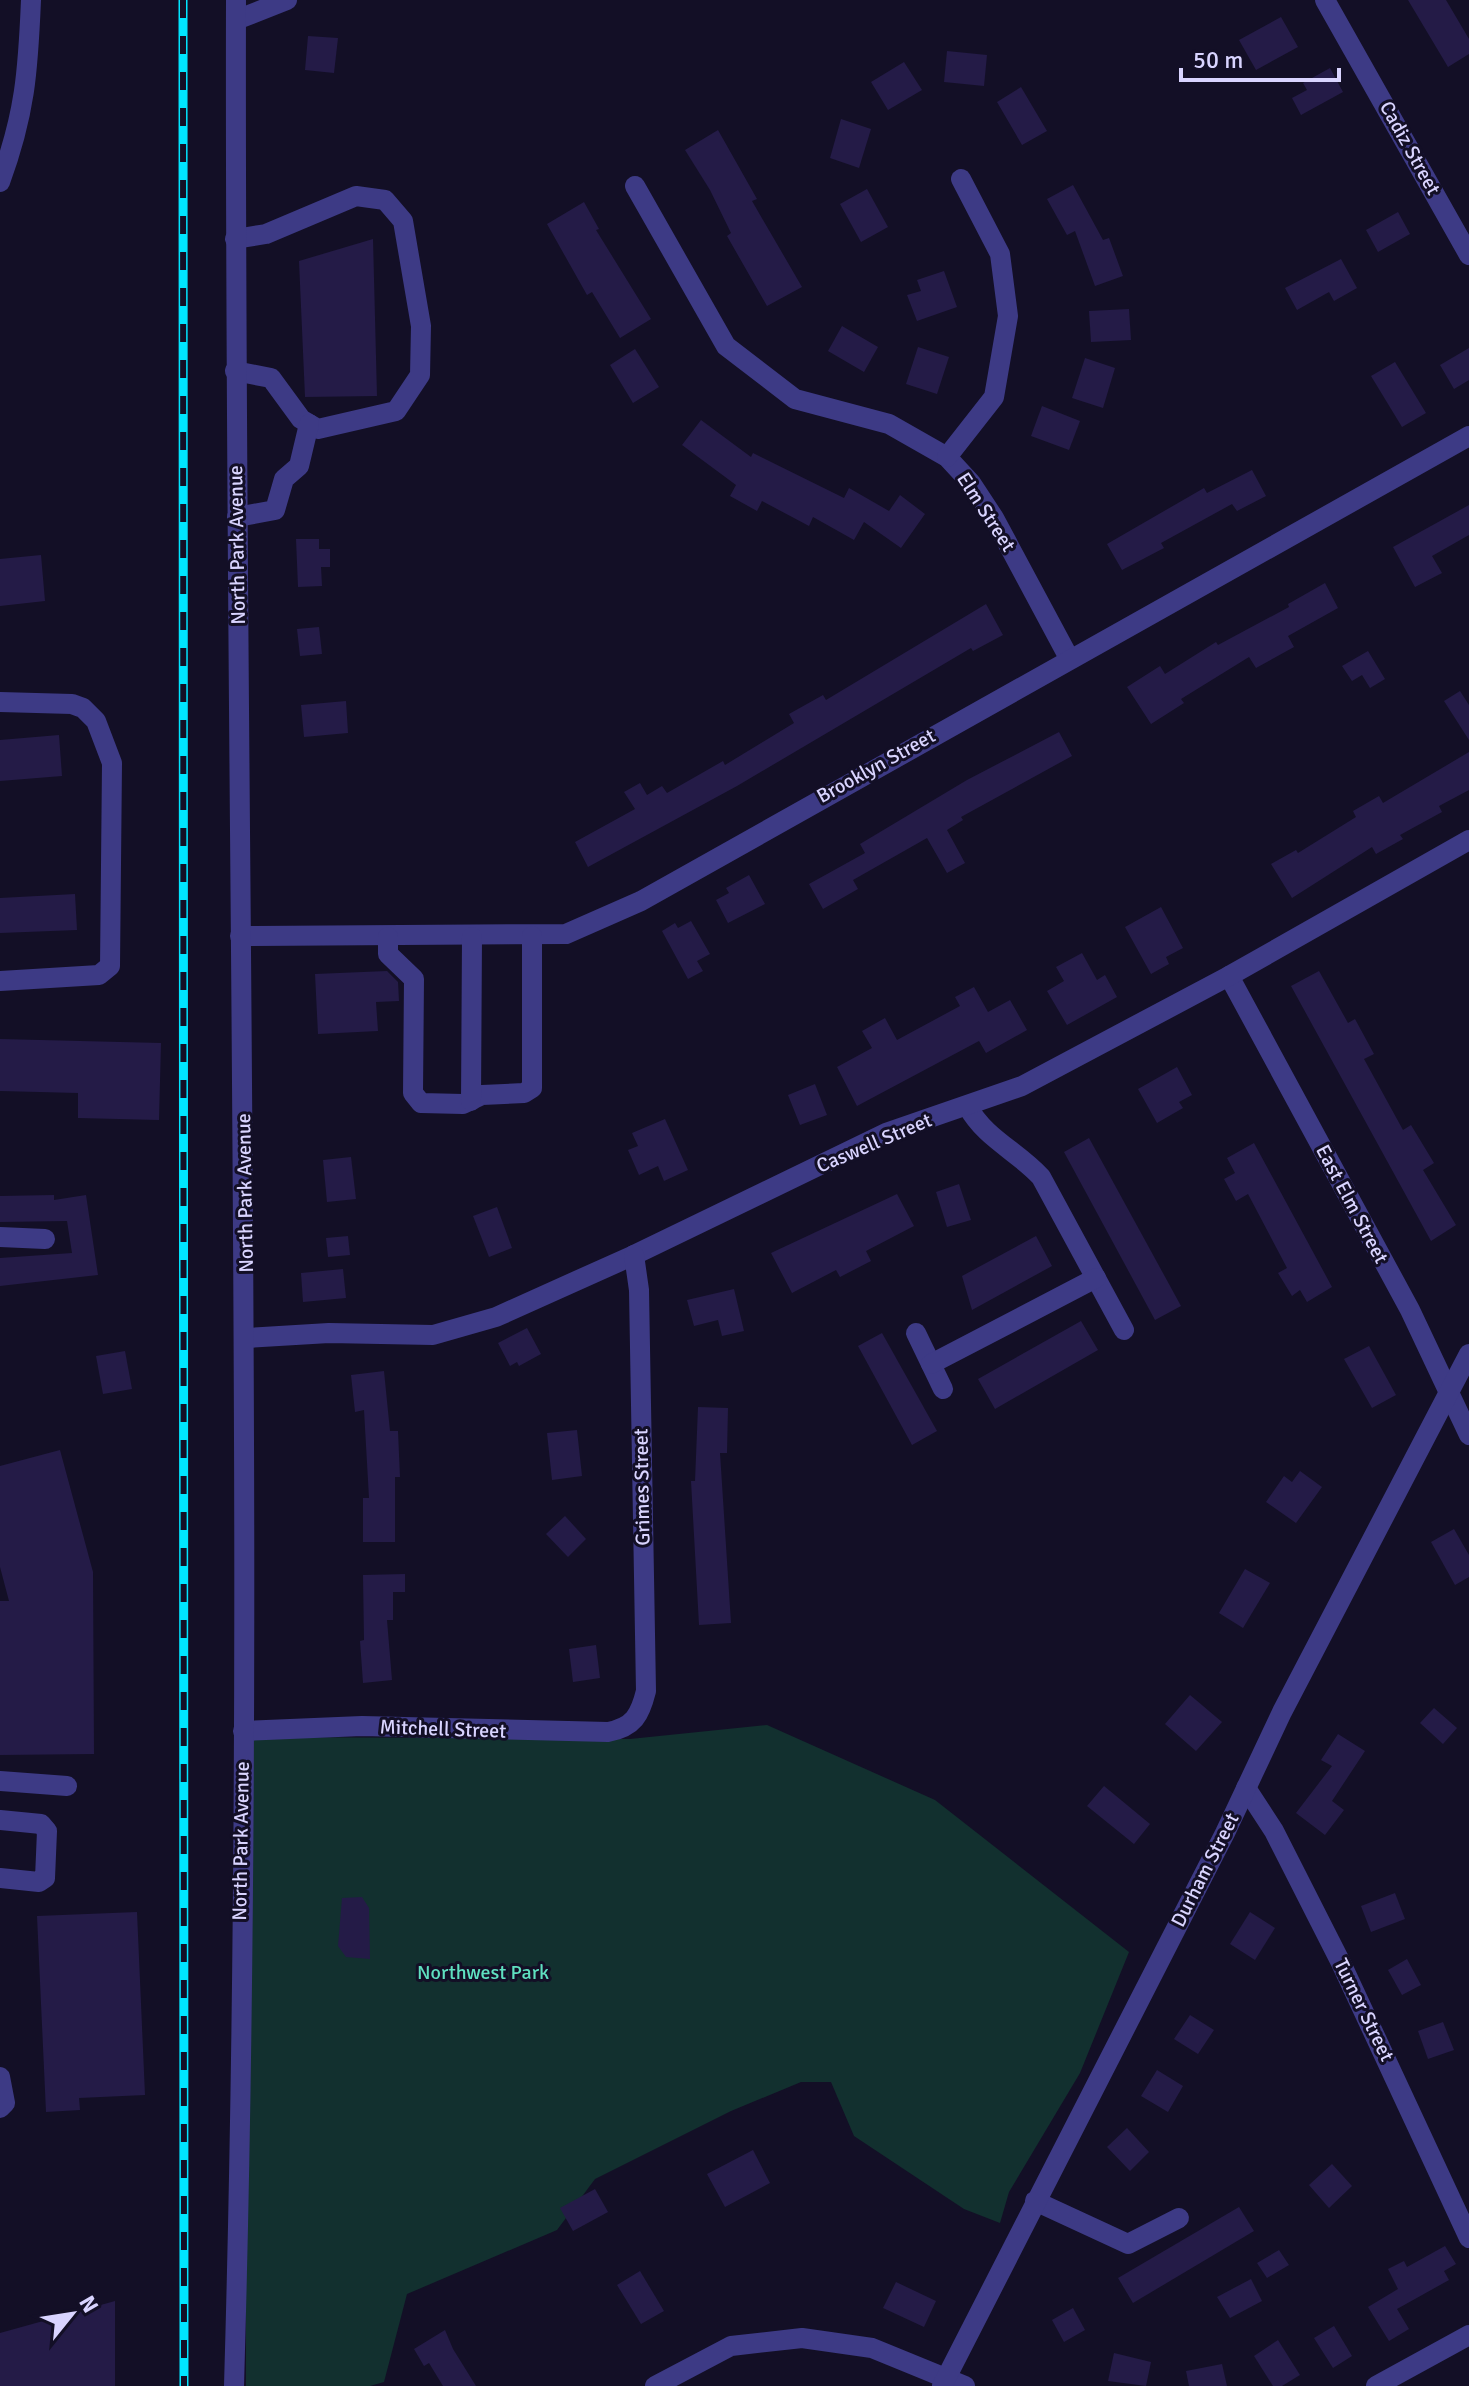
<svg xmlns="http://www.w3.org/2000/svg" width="1469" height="2386" viewBox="0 0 1469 2386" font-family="Signika,sans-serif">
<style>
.green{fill:#12302f}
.building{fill:#241b47}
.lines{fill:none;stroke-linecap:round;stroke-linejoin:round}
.minor{stroke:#3d3a85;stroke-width:20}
.rail-casing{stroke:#00e5ff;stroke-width:9}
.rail{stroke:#130f26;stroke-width:6;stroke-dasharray:18;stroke-linecap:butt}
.labels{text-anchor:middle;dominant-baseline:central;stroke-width:6;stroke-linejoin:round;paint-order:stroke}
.street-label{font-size:20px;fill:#d9d4ff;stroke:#130f26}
.park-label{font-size:20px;fill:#5fe0c0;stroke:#130f26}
</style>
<rect width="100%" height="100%" fill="#130f26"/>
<polygon class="green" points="767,1725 935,1800 1129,1952 1080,2073 1009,2192 1000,2223 964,2209 854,2136 831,2082 801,2082 731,2111 595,2179 557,2230 407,2294 384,2382 370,2386 246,2386 246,1867 254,1737 630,1739"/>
<g class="building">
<polygon points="1408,0 1446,0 1469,39 1469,54 1448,67"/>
<polygon points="1281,17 1298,47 1256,70 1239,40"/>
<polygon points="308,36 338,38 334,73 305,70"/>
<polygon points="947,51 987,55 984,86 944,82"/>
<polygon points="904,62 922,90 888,110 871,82"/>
<polygon points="1330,68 1343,92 1301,115 1292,98 1307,90 1303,83"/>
<polygon points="1021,87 1047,131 1022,145 997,102"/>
<polygon points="841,119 871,129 859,168 830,158"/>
<polygon points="718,130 757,199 752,201 802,287 767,306 727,236 731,233 710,190 685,150"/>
<polygon points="1073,185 1103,240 1109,238 1123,276 1095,286 1075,231 1067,235 1047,199"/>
<polygon points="867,189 888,227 861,242 840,204"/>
<polygon points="584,202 599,229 596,230 651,319 620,338 592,292 587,295 547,224"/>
<polygon points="1398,212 1410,234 1378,252 1366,230"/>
<polygon points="373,239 377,396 305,397 299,261"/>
<polygon points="1341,259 1357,288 1334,301 1329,292 1297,310 1285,288"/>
<polygon points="944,271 957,307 917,321 907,295 921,291 917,280"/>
<polygon points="1129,309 1131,340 1091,342 1089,311"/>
<polygon points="842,326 878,347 864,372 828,351"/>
<polygon points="918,347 949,357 937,394 906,384"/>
<polygon points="1469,348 1469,380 1454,389 1440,365"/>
<polygon points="635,349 659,387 633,403 610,365"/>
<polygon points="1085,358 1115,368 1103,408 1072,398"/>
<polygon points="1395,362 1426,413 1402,427 1371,376"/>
<polygon points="1042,406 1080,421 1069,450 1031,436"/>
<polygon points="701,420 751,457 753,453 844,498 849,488 889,511 900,495 925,514 901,548 864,522 854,540 813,517 809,526 762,501 757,511 730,496 736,485 682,445"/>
<polygon points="1252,470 1266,496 1237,511 1232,504 1161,543 1164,548 1122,570 1107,544 1204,488 1207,493"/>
<polygon points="1469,505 1469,535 1432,556 1442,573 1415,587 1393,547"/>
<polygon points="296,539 319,539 319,549 330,549 330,567 321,567 322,586 298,587"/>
<polygon points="41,555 45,601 0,606 0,559"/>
<polygon points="1325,583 1338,608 1288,636 1294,647 1256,668 1249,657 1181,699 1184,703 1151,724 1127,687 1160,666 1165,674 1216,642 1218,645 1289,607 1288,604"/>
<polygon points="986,604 1003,635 973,651 971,648 737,786 588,867 575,842 635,809 624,792 640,783 647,795 662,786 667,793 723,761 725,765 794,723 789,714 823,695 826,700"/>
<polygon points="319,627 322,654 300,656 297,629"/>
<polygon points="1368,651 1385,679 1370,688 1362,675 1352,681 1342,666"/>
<polygon points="1460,691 1469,705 1469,740 1444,701"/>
<polygon points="346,701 348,733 304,737 301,705"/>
<polygon points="1059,732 1072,756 961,817 963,820 947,830 965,863 947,873 927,838 853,880 858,889 823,909 809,884 865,853 860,844 967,780"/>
<polygon points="59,735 62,776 0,781 0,740"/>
<polygon points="1469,752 1469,790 1439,806 1442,812 1400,835 1403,839 1376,854 1372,847 1292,898 1271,864 1296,850 1298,853 1356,817 1353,811 1379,796 1383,803"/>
<polygon points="749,875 765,904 728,923 716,900 729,893 726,888"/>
<polygon points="75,894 77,930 0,933 0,898"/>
<polygon points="1161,907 1183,948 1166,957 1169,964 1151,974 1125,927"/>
<polygon points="691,921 710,954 697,961 703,971 688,979 662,931 675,923 678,928"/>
<polygon points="1082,953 1097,980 1105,975 1117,997 1067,1025 1047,991 1064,981 1056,967"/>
<polygon points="387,971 398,982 399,1001 376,1002 378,1031 318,1034 315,974"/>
<polygon points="1319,971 1348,1023 1355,1019 1374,1054 1364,1059 1403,1130 1411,1125 1434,1163 1423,1170 1456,1225 1431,1241 1291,986"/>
<polygon points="974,987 988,1012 1010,1000 1027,1030 986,1053 979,1041 857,1106 837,1067 872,1048 862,1031 885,1018 897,1040 960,1006 955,997"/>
<polygon points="0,1039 161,1043 159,1120 78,1118 78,1093 0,1091"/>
<polygon points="1177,1067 1192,1095 1179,1102 1183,1108 1157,1123 1138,1089"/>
<polygon points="815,1084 827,1115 800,1125 788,1095"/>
<polygon points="665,1119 688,1170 664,1181 658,1166 639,1175 628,1150 638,1146 632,1133"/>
<polygon points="1089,1138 1181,1306 1155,1320 1064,1152"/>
<polygon points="1254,1143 1332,1287 1307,1302 1300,1290 1292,1296 1278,1273 1287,1268 1248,1194 1236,1201 1224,1179 1235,1173 1227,1158"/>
<polygon points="351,1157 356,1199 327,1202 323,1160"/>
<polygon points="959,1184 971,1220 947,1227 936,1192"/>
<polygon points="897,1194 914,1226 866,1251 871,1261 840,1277 836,1270 792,1293 771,1253"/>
<polygon points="54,1195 54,1200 86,1195 98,1275 0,1286 0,1258 72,1253 67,1221 0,1222 0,1196"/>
<polygon points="497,1207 512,1248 489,1257 473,1216"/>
<polygon points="348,1236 350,1255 328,1257 326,1238"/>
<polygon points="1036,1236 1052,1266 972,1310 962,1276"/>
<polygon points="343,1269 346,1298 303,1302 301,1273"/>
<polygon points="734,1289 744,1331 722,1336 718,1320 694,1326 687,1300"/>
<polygon points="1081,1321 1098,1350 995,1409 978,1379"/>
<polygon points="527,1328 541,1354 519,1366 517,1362 510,1366 498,1343"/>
<polygon points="882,1333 937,1431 912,1445 858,1346"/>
<polygon points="1369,1346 1396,1395 1372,1408 1344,1359"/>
<polygon points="125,1351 132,1389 103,1394 96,1356"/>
<polygon points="384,1371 390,1431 398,1431 400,1477 395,1477 395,1542 363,1542 363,1498 369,1498 364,1410 355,1412 351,1375"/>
<polygon points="698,1407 728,1408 727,1453 720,1453 731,1623 699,1625 691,1481 695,1481"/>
<polygon points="577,1430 582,1476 552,1480 547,1433"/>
<polygon points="60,1450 93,1572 94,1754 0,1755 0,1601 9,1601 0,1567 0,1466"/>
<polygon points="1300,1471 1322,1487 1296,1523 1266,1502 1284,1476 1292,1482"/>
<polygon points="565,1516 586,1539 568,1557 546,1534"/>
<polygon points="1454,1529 1469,1555 1469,1577 1455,1585 1431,1542"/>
<polygon points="1245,1569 1270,1583 1243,1628 1219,1613"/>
<polygon points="405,1574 405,1592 393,1592 393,1620 387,1620 392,1680 363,1683 360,1641 364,1640 363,1575"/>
<polygon points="596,1645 600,1678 573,1682 569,1649"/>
<polygon points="1190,1695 1222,1722 1196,1751 1165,1724"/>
<polygon points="1434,1708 1457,1728 1443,1744 1420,1723"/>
<polygon points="1338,1734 1365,1751 1332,1801 1344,1810 1325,1835 1296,1813 1332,1766 1321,1760"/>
<polygon points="1104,1786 1150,1824 1134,1844 1087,1806"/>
<polygon points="1395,1893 1405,1919 1371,1932 1361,1906"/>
<polygon points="362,1897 369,1908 370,1959 346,1957 338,1946 342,1898"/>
<polygon points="137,1912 145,2095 79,2098 80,2110 46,2112 37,1916"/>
<polygon points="1250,1912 1275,1928 1255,1960 1230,1944"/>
<polygon points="1407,1959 1421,1985 1402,1995 1388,1970"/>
<polygon points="1190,2015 1214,2030 1198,2054 1174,2039"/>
<polygon points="1443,2022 1454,2050 1428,2059 1418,2031"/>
<polygon points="1157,2070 1183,2086 1168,2112 1141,2096"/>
<polygon points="1127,2128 1149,2152 1130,2171 1107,2147"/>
<polygon points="753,2150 770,2183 725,2207 707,2174"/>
<polygon points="1332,2164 1352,2186 1329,2208 1309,2185"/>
<polygon points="595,2189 608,2212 573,2231 560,2208"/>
<polygon points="1239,2207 1254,2231 1133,2303 1118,2278"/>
<polygon points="1445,2246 1456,2264 1444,2271 1449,2280 1397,2309 1409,2329 1389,2341 1368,2307 1398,2289 1388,2269 1404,2261 1407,2267"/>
<polygon points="1279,2250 1289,2265 1267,2278 1257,2263"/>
<polygon points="640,2271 664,2311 641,2324 617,2285"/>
<polygon points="1251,2279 1262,2301 1230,2318 1217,2297"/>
<polygon points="896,2282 936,2301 924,2327 883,2308"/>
<polygon points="115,2301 115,2386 0,2386 0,2333"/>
<polygon points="1073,2308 1085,2330 1064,2342 1052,2320"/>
<polygon points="1334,2326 1352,2356 1333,2368 1314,2338"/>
<polygon points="445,2330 453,2349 476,2386 443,2386 429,2363 424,2366 414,2349"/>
<polygon points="1278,2340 1300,2375 1282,2386 1273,2386 1254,2356"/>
<polygon points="1114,2353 1151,2362 1146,2386 1108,2381"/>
<polygon points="1222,2364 1227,2386 1189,2386 1186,2371"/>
</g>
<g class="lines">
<g class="minor">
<polyline points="1325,0 1469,255"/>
<polyline points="236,20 287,0"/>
<path d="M0,182C25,114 28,72 31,0"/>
<polyline points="635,186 726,346 795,399 889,424 947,457 971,483 994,518 1069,658"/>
<polyline points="235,371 271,378 301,419 318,429 396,411 420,375 421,326 403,221 385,200 356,196 266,234 235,239"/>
<polyline points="947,457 994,397 1008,316 1000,254 961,179"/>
<polyline points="237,517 275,510 284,479 299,466 309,424"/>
<polyline points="0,702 72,704 83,708 96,721 112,763 110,966 99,975 0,981"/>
<polyline points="240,936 566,934 641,901 1469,436"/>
<polyline points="388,937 388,954 414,979 413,1093 421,1103 463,1104 482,1095 524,1093 532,1088 532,936"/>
<polyline points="1229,976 1410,1310 1469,1435"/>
<polyline points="471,1101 472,937"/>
<path d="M968,1107C985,1138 1017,1151 1041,1177L1124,1330"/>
<polyline points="0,1237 45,1239"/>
<polyline points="916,1333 943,1389"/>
<polyline points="246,1338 329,1333 433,1335 496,1317 634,1255 886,1133 1022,1086 1229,976 1469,840"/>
<polyline points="931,1364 1096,1278"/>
<path d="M243,1731L362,1726L608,1732C634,1727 640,1715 646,1691L639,1290L634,1255"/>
<polyline points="0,1781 67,1786"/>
<polyline points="1246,1788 1274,1831 1341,1963 1469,2238"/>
<polyline points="0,1820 41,1824 47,1831 45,1878 39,1882 0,1878"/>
<polyline points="0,2077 5,2103 0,2108"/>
<polyline points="1035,2201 1128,2244 1179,2218"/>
<path d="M234,2386C257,1591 234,795 236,0"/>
<polyline points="655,2386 731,2346 802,2338 872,2348 965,2386"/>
<polyline points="942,2386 1225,1833 1282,1712 1469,1354"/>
<polyline points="1376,2386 1469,2335"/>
</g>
<defs>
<polyline id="rail" points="183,0 184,2386"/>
</defs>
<use href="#rail" class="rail-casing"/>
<use href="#rail" class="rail"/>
</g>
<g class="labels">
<g class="street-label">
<text transform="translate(1410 148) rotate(61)">Cadiz Street</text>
<text transform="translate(986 512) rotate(57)">Elm Street</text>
<text transform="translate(237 545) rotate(-91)">North Park Avenue</text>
<text transform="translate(876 766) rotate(-29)">Brooklyn Street</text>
<text transform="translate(874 1143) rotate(-23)">Caswell Street</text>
<text transform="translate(245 1193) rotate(-91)">North Park Avenue</text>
<text transform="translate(1352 1204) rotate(62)">East Elm Street</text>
<text transform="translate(642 1487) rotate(-91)">Grimes Street</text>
<text transform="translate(443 1729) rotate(2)">Mitchell Street</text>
<text transform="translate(241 1841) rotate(-89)">North Park Avenue</text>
<text transform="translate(1205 1870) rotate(-63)">Durham Street</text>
<text transform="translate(1364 2010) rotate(64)">Turner Street</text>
</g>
<g class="park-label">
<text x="483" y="1972">Northwest Park</text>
</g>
</g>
<g transform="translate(72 2314) rotate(60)" stroke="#130f26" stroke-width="6" paint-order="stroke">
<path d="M0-6L14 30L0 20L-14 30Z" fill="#d9d4ff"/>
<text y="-12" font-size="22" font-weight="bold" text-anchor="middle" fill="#d9d4ff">N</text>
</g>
<path d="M1181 68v12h158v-12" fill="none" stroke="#d9d4ff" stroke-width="4"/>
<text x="1193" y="68" font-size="24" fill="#d9d4ff" stroke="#130f26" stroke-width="6" paint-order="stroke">50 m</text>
</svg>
